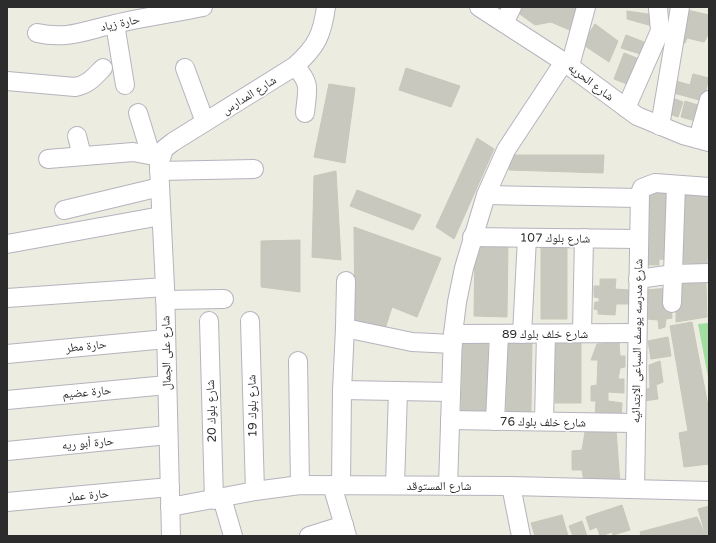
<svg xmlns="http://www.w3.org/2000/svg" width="716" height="543" viewBox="0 0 716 543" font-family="'Varela Round','Noto Naskh Arabic',sans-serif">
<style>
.green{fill:#a0dfa0}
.building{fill:#c9c8bf;stroke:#c8c8b9}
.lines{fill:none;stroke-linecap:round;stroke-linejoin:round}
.minor-casing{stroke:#b5b3be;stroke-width:20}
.minor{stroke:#fff;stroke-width:18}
.labels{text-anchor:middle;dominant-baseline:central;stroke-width:3.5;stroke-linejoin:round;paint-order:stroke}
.street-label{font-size:12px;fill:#2c2c2c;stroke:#fff}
</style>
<rect width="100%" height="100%" fill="#edece0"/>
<polygon class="green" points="709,323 709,382 698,324"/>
<g class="building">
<polygon points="520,7 580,7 572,31 551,22 535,25 517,12"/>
<polygon points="683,9 709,15 709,33 704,42 687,38 685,43 676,42"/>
<polygon points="627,11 655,15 656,27 627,19"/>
<polygon points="595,24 618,41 609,62 582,44"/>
<polygon points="626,35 644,42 643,46 650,48 647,56 621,48"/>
<polygon points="624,53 642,60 632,86 614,79"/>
<polygon points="406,68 460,86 451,107 399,90"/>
<polygon points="693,74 709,78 703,101 670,92 673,80 690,85"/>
<polygon points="329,84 355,88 345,163 314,157"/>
<polygon points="670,97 683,102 678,117 664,112"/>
<polygon points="685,101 704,107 699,122 681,117"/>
<polygon points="477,138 494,149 454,239 436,227"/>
<polygon points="510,155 604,155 603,173 509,170"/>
<polygon points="336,171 341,260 312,257 314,176"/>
<polygon points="673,188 670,260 659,259 659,265 640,265 644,191"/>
<polygon points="682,188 709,191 707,264 683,263"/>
<polygon points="357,190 421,215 413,230 350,206"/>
<polygon points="354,227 441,258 417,317 392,307"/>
<polygon points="354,227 392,307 384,332 355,327"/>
<polygon points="300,240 300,292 261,287 261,241"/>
<polygon points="475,243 508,243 507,317 474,316"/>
<rect x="541" y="243" width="26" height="76"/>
<polygon points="600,279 616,279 615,289 629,290 630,304 616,304 615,315 598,314 598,310 594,309 595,302 599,302 599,298 594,297 594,286 600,286"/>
<polygon points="676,283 706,283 707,317 676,322"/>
<polygon points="670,288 672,318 666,319 665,327 659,329 658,320 647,319 645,290"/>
<polygon points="692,322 709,411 709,464 684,467 679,433 688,431 670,326"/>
<polygon points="668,337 671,356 651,359 648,341"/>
<polygon points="463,340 488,341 487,413 461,412"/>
<polygon points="507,340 532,341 531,412 506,412"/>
<rect x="555" y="341" width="26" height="62"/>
<polygon points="619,343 620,356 625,356 625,367 620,368 618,379 624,379 624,393 608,392 608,401 622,403 621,419 595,416 596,401 591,401 591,386 597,385 598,360 591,360 597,344"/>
<polygon points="660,361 663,382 656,385 658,399 644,401 644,390 650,388 649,365"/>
<polygon points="616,430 620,484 584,482 582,470 572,470 572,451 582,450 585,432"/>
<polygon points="622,505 630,530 613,535 612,532 601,536 600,536 597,527 590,530 586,517"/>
<polygon points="709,506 709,536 706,536 698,509"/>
<polygon points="562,515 568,536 535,536 531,523"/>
<polygon points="697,517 706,536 641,536 640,532"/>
<polygon points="582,521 587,536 573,536 569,526"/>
</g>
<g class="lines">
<defs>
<g id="minor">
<polyline points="479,7 564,62 637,116 683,135 709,142"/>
<polyline points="504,23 512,7"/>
<polyline points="115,24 125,85"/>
<path d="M37,33C68,40 86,30 115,24C144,17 174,13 203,7"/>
<path d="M295,66C312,85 307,89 305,113"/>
<polyline points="570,66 586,7"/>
<polyline points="185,68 205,122"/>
<path d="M7,81L75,87C88,85 94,77 103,68"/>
<polyline points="626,108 660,31 658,8"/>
<polyline points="138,113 151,155"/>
<polyline points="660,126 680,7"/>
<polyline points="77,136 82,156"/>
<polyline points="698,139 709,100"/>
<polyline points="48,159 133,152 160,157"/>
<polyline points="159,171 254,169"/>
<polyline points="486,195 639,198"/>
<polyline points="64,210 160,187"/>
<polyline points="472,237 638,239"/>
<polyline points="7,244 161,216"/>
<polyline points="638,279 674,274 709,273"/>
<polyline points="7,298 165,287"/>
<polyline points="165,300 224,299"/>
<polyline points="672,303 676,185"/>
<polyline points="209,321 214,500"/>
<polyline points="250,321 255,491"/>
<polyline points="345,328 412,342 453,344"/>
<polyline points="582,333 584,238"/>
<polyline points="453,334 637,333"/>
<polyline points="522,334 527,238"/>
<polyline points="7,354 166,339"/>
<polyline points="298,361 300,485"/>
<polyline points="342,390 451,392"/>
<polyline points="7,400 167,385"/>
<polyline points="450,420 635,423"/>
<polyline points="495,421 499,334"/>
<polyline points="544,421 546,334"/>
<polyline points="7,451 168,435"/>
<polyline points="332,485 347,536"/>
<polyline points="341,485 342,390 345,328 346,281"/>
<polyline points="395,485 398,391"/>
<polyline points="448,486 453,334 457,302 464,268 486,195 506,150 564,62"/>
<polyline points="511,486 521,536"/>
<polyline points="635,489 640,193 642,188 655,183 709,187"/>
<polyline points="222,498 233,536"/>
<polyline points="7,502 170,487"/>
<polyline points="170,507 255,491 300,485 511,486 709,491"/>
<path d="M171,536L165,287L159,165L164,149L173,142L295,66C316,47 322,36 326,7"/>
<polyline points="309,536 344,525"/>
</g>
</defs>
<use href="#minor" class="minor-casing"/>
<use href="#minor" class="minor"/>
</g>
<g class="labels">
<g class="street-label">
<text transform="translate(120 23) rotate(-12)">حارة زياد</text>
<text transform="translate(591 82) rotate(37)">شارع الحريه</text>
<text transform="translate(249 95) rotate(-32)">شارع المدارس</text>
<text transform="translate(555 238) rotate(1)">شارع بلوك 107</text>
<text x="545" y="334">شارع خلف بلوك 89</text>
<text transform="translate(637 341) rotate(-89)">شارع مدرسه يوسف السباعى الابتدائيه</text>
<text transform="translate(86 346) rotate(-6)">حارة مطر</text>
<text transform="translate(166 353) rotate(-91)">شارع على الجمال</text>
<text transform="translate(87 392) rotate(-5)">حارة عضيم</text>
<text transform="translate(252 406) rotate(-91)">شارع بلوك 19</text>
<text transform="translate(211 411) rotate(-92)">شارع بلوك 20</text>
<text transform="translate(543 422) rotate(1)">شارع خلف بلوك 76</text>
<text transform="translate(88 443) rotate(-5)">حارة أبو ريه</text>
<text x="439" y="486">شارع المستوقد</text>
<text transform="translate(88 495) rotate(-5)">حارة عمار</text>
</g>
</g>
<rect width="716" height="543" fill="none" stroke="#2c2c2c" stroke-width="16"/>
</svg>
